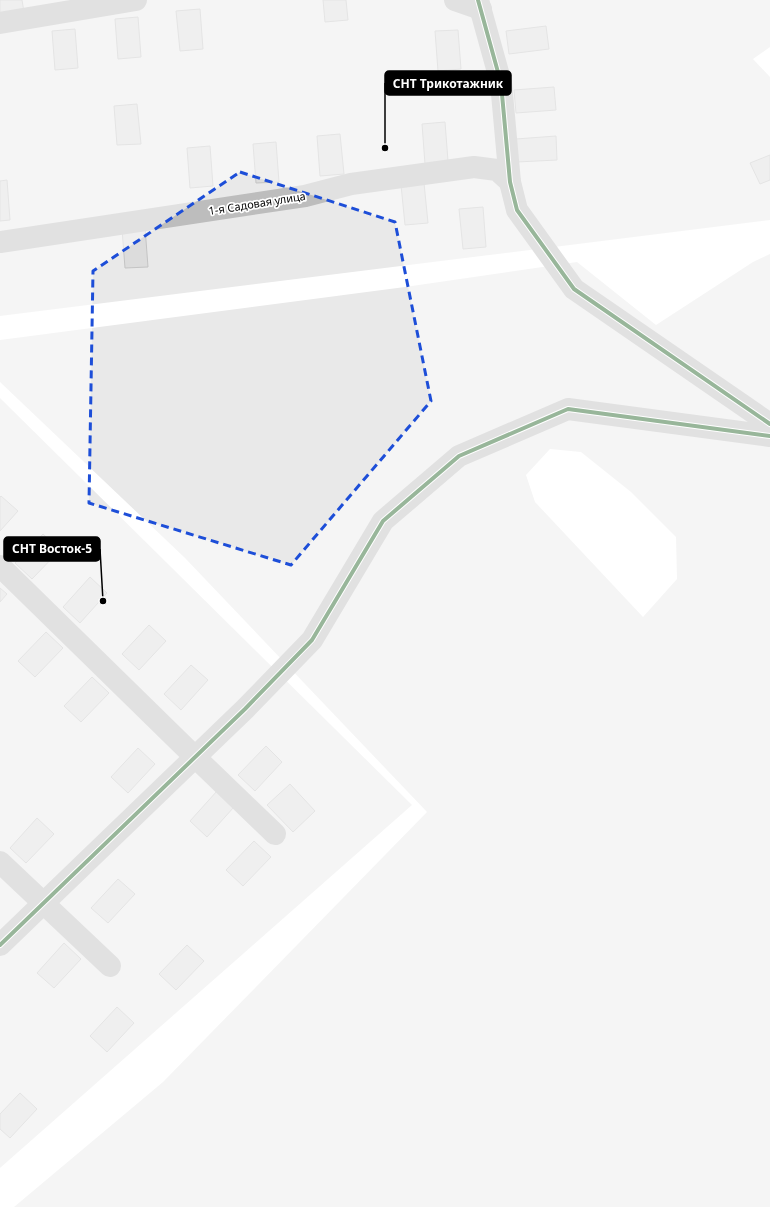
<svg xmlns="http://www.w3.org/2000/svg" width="770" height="1207" viewBox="0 0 770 1207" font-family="'Noto Sans',sans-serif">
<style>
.green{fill:#e9e9e9;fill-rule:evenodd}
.building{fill:#dcdcdc;stroke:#c4c4c4}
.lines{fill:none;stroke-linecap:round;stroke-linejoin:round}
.minor{stroke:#bdbdbd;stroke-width:22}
.cycleway-casing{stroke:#fff;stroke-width:6}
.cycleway{stroke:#1b5e20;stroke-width:4}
.marked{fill:none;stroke:#1d4ed8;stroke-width:3;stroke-dasharray:8 5;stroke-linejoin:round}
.labels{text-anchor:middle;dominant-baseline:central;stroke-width:3.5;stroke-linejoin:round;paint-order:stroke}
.street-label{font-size:11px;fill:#000;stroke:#fff}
.leader{fill:none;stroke:#000;stroke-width:1.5}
.callout-dot{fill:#000;stroke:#fff;stroke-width:1.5}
.callout{fill:#000;stroke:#000;stroke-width:1.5}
.callout-label{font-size:12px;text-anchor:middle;font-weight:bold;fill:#fff}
</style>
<rect width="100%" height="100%" fill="#fff"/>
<g class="green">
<polygon points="0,0 770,0 770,47 753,59 770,77 770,220 0,316"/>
<path d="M770,254V1207H14L163,1082L427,812L185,558L0,382V340L405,287L577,262L656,325L753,262ZM550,449L581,452L631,492L676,537L677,579L643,617L535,502L526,475Z"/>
<polygon points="0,398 412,805 0,1168"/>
</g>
<g class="building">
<polygon points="0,0 22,0 24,12 0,15"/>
<polygon points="323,0 346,0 348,20 325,22"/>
<polygon points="200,9 203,49 180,51 176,11"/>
<polygon points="138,17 141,57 118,59 115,19"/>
<polygon points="546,26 549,49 509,54 506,31"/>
<polygon points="75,29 78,68 55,70 52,31"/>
<polygon points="458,30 461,69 438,71 435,31"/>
<polygon points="554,87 556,110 516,113 514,90"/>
<polygon points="137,104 141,144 117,145 114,106"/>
<polygon points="445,122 448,161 425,164 422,124"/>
<polygon points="340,134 344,174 320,176 317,136"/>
<polygon points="556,136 557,160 517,162 516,139"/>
<polygon points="276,142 279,182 256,183 253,144"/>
<polygon points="210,146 213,186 190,188 187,148"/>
<polygon points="770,155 770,180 760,184 750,163"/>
<polygon points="7,180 10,220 0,221 0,181"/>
<polygon points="424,183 428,223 405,225 401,185"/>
<polygon points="483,207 486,247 463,249 459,209"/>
<polygon points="145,227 148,267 125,268 122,229"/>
<polygon points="1,496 18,511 0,531 0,497"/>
<polygon points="43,534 60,550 32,579 15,563"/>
<polygon points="90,577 107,593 80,623 63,607"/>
<polygon points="0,588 7,594 0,602"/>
<polygon points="149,625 166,641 139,670 122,654"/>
<polygon points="46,632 63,648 35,677 18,661"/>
<polygon points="191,665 208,680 181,710 164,694"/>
<polygon points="92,677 109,693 81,722 64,706"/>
<polygon points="266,746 282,762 255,791 238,775"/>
<polygon points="138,748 155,764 128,793 111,777"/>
<polygon points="290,784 315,811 293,832 267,805"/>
<polygon points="217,791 234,807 207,837 190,821"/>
<polygon points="37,818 54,834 26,863 10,848"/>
<polygon points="254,841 271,857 243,886 226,870"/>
<polygon points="118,879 135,894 108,923 91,908"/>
<polygon points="64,943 81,959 54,988 37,973"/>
<polygon points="187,945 204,961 176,990 159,974"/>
<polygon points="117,1007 134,1023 107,1052 90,1036"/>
<polygon points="20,1093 37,1109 10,1138 0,1129 0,1114"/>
</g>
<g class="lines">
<g class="minor">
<polyline points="455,0 481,9"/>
<polyline points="478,0 501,83 510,182 517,210 574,289 770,424"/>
<polyline points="0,23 136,0"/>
<polyline points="0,242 305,196 351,184 474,167 497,170 510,182"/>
<polyline points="0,566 195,757 275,834"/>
<polyline points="0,862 110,966"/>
<polyline points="0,945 245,709 312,640 383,521 459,456 568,409 770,436"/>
</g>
<defs>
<g id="cycleway">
<polyline points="478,0 501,83 510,182 517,210 574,289 770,424"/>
<polyline points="0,945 245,709 312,640 383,521 459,456 568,409 770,436"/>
</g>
</defs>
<use href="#cycleway" class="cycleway-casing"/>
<use href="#cycleway" class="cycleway"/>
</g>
<path d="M0 0H770V1207H0ZM240,172L395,222L431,401L291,565L89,503L93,271Z" fill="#fff" fill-opacity=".55" fill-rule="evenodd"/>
<path class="marked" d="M240,172L395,222L431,401L291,565L89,503L93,271Z"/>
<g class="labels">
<g class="street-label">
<text transform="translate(257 203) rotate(-9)">1-я Садовая улица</text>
</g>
</g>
<path class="leader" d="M385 148L385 83M103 601L100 549"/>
<g class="callout-dot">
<circle cx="385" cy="148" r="4"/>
<circle cx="103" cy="601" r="4"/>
</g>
<g class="callout">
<rect x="385" y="71" width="126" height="24" rx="4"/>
<rect x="4" y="537" width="96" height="24" rx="4"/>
</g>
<g class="callout-label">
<text x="448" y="88">СНТ Трикотажник</text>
<text x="52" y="553">СНТ Восток-5</text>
</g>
</svg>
